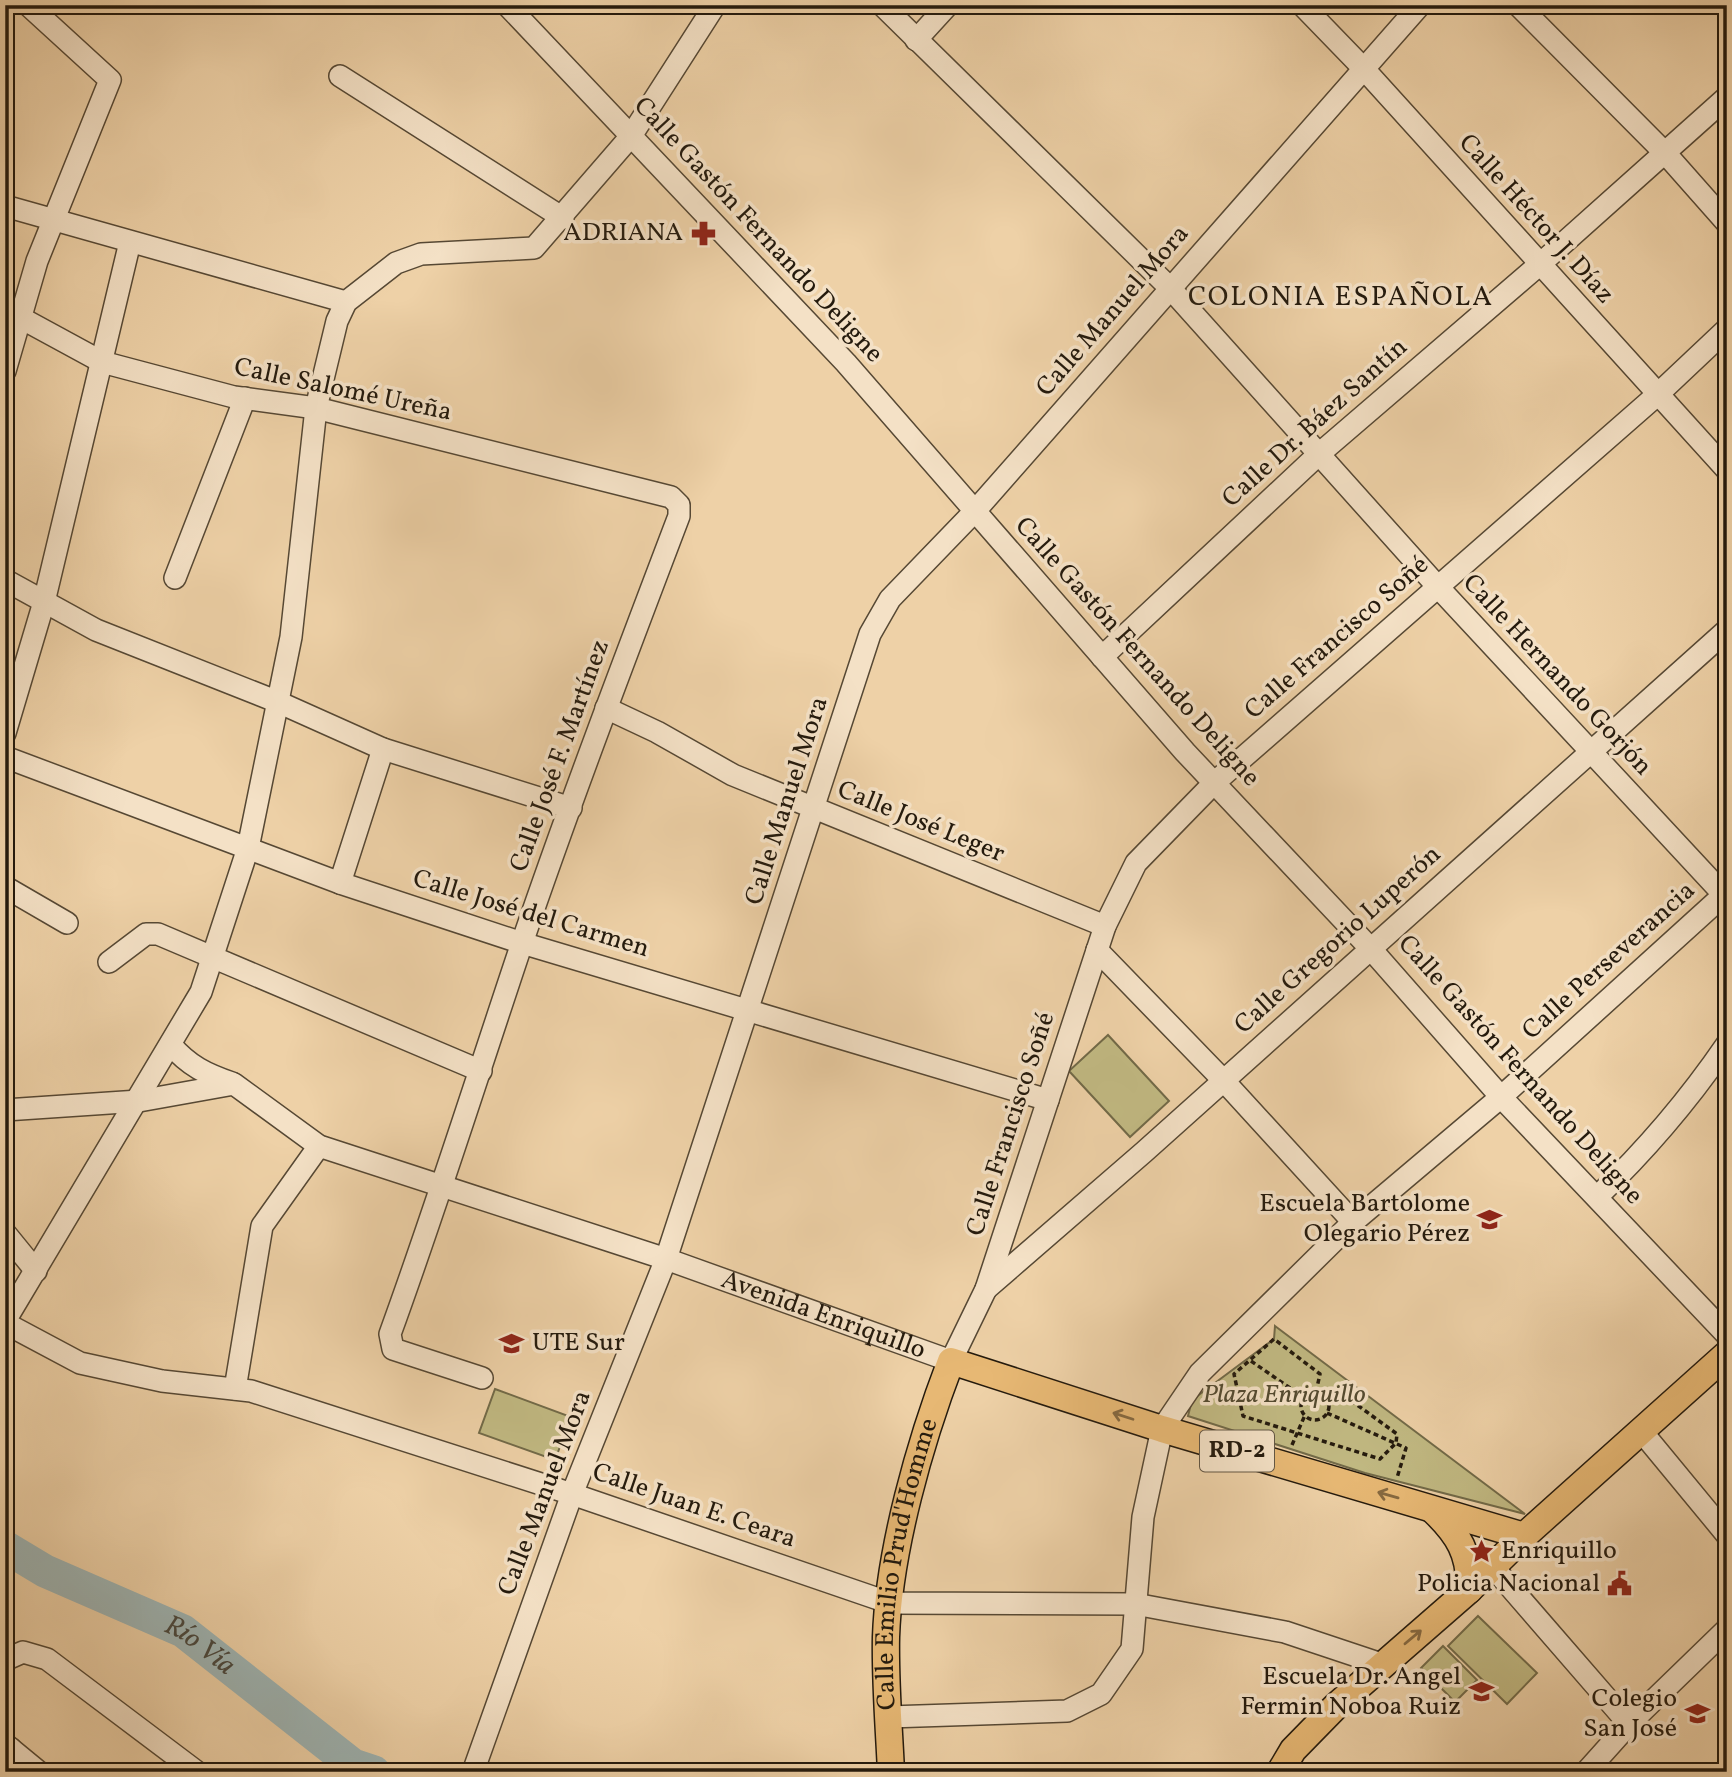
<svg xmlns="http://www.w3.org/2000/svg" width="1732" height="1777" viewBox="0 0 1732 1777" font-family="Vollkorn,serif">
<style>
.green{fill:#c1b982;stroke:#726a48;stroke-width:2}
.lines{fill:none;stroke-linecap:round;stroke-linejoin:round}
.river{stroke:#9eb4b3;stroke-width:33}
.minor-casing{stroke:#564834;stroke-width:24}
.major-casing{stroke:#241a0d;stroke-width:29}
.path{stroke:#241a0d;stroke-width:3.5;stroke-dasharray:5 3.5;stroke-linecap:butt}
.minor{stroke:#f4e1c6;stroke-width:21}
.major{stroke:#e7b874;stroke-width:26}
.oneway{stroke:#866940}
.labels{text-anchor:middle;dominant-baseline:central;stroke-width:7;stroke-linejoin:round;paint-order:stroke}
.shield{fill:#f4e1c6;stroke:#625644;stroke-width:2}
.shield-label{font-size:24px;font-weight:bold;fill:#241a0d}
.street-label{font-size:26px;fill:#241a0d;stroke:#f4e1c6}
.poi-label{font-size:26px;fill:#241a0d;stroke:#f4e1c6;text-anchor:end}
.park-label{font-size:26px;font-style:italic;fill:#534a30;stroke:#f4e1c6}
.neighbourhood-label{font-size:28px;letter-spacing:2px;fill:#241a0d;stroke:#f4e1c6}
.water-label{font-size:28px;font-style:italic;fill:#49483f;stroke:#f4e1c6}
</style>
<rect width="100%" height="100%" fill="#eed1a7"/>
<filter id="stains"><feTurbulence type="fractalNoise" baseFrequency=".00286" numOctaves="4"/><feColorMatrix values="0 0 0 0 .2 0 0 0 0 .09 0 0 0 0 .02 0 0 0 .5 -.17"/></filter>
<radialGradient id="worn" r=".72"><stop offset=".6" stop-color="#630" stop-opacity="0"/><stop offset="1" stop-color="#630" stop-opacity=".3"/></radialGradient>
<g class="green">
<polygon points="1108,1035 1169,1101 1130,1137 1069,1071"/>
<polygon points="1275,1326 1525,1514 1365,1473 1188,1416 1192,1400 1274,1339"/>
<polygon points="495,1389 571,1417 555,1460 479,1433"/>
<polygon points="1478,1616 1537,1673 1507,1704 1448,1646"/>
<polygon points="1443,1646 1477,1680 1455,1702 1421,1668"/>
</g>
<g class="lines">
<path class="river" id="s1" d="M5,1547L45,1571L183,1631L353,1765L374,1772"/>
<defs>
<g id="minor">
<polyline points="507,5 846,363 1185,752 1370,948 1501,1097 1727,1335"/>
<polyline points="882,5 1170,288 1438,587 1727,898"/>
<polyline points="1302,5 1364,69 1727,470"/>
<polyline points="1518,5 1666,154 1727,223"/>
<polyline points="916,40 948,5"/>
<polyline points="340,76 563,218"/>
<polyline points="5,206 346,302"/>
<path d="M5,304L21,318L102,362L234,397L316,408L671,497L679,505V516C625,658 571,800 522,943C478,1074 437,1205 390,1334L393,1349L482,1378"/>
<polyline points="5,371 37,261 110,80 28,5"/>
<polyline points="175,578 245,398"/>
<polyline points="5,580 96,630 278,702 383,749 571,808"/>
<polyline points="1102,657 1319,454 1539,265 1727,97"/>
<polyline points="606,708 657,732 733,775 1105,926"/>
<polyline points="5,733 44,602 130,242"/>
<polyline points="5,757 340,883 522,943 1048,1100"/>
<polyline points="340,883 383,749"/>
<polyline points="5,887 67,923"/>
<polyline points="1097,950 1224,1081 1353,1222"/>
<polyline points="109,962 146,934 158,934 481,1071"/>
<path d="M171,1045C189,1066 206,1074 232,1083"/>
<path id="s2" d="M5,1110L139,1101L234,1084L319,1146L666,1259L951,1361L986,1289L1105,926L1136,863L1214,783L1657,395L1727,329"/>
<path d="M1597,1197C1646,1150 1688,1101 1727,1044"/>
<polyline points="5,1233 36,1271"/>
<polyline points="986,1289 1144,1152 1727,630"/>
<polyline points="5,1321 201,992 248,848 291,637 316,408 337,321 346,302 396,263 421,254 534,248 631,136 715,5"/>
<polyline points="5,1323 80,1363 162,1381 251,1391 572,1494 890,1603 1135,1604 1285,1632 1381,1664"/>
<polyline points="235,1389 262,1226 319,1146"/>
<polyline points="1642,1432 1727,1535"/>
<polyline points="1492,1566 1629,1724"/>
<polyline points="5,1660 23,1652 47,1659 197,1772"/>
<polyline points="889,1717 1067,1711 1101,1694 1132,1649 1143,1517 1162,1429 1200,1373 1353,1222 1501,1097 1727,892"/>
<polyline points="5,1744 39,1772"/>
<polyline points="8,1772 11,1749"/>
<polyline points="473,1772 572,1494 666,1259 870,634 890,599 975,511 1420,5"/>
<polyline points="1586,1772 1629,1724 1727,1629"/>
</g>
<g id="major">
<path d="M1433,1510C1458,1534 1471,1554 1469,1590"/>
<path id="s3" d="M891,1772C889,1727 885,1682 886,1637C889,1550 920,1442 951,1361L1162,1429L1524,1536"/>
<polyline points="1280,1772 1293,1750 1336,1706 1469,1590 1524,1536 1727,1354"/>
</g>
</defs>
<use href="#minor" class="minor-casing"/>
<use href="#major" class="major-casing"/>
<g class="path">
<polyline points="1251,1361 1303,1397"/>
<polyline points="1316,1392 1320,1374 1274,1339 1234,1374 1243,1416 1380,1459 1396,1443 1397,1434 1338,1391 1329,1399"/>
<circle cx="1315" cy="1406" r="14"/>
<polyline points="1327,1413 1406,1448 1397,1478"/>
<polyline points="1292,1445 1305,1415"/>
</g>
<use href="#minor" class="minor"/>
<use href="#major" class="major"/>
</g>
<defs><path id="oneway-shaft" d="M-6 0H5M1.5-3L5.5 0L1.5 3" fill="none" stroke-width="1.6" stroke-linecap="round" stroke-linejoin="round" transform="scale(1.75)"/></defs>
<g class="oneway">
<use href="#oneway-shaft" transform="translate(1123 1416) rotate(-162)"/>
<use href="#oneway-shaft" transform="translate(1388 1495) rotate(-164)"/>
<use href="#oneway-shaft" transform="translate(1413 1637) rotate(-40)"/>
</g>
<defs>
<symbol id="pharmacy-bare" viewBox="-9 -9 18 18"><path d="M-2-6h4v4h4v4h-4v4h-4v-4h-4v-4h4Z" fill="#8f2418" stroke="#f4e1c6" stroke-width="2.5" paint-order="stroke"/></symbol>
<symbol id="school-bare" viewBox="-9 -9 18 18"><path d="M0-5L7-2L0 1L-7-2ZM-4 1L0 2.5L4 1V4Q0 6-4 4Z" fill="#8f2418" stroke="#f4e1c6" stroke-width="2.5" paint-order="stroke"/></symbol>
<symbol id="university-bare" viewBox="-9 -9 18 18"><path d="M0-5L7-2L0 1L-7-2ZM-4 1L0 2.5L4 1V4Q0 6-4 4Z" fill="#8f2418" stroke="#f4e1c6" stroke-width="2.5" paint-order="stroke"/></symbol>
<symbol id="sight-bare" viewBox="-9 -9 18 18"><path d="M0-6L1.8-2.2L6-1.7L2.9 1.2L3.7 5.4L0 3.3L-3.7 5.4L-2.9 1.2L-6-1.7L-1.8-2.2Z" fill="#8f2418" stroke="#f4e1c6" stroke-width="2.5" paint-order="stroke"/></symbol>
<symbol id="civic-bare" viewBox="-9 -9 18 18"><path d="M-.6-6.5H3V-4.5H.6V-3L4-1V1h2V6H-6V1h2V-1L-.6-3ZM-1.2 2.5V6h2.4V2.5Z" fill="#8f2418" stroke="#f4e1c6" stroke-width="2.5" paint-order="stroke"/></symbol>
</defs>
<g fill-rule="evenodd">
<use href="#pharmacy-bare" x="686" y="216" width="35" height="35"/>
<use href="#school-bare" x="1472" y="1202" width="35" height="35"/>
<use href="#university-bare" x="494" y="1326" width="35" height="35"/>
<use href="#sight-bare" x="1464" y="1534" width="35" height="35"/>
<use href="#civic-bare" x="1602" y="1566" width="35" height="35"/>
<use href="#school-bare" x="1464" y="1674" width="35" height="35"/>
<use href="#school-bare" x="1680" y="1696" width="35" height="35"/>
</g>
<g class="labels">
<rect class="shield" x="1200" y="1430.5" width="74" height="41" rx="5"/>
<g class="shield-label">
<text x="1237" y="1451">RD-2</text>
</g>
<g class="street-label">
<text transform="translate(1536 219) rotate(48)">Calle Héctor J. Díaz</text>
<text transform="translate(758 230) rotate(47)">Calle Gastón Fernando Deligne</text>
<text transform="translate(1113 311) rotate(-49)">Calle Manuel Mora</text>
<text transform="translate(343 390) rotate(12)">Calle Salomé Ureña</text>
<text transform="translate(1315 423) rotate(-42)">Calle Dr. Báez Santín</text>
<text transform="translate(1337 638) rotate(-41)">Calle Francisco Soñé</text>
<text transform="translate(1137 652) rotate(48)">Calle Gastón Fernando Deligne</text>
<text transform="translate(1557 675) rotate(47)">Calle Hernando Gorjón</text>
<text transform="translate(560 756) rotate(-70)">Calle José F. Martínez</text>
<text transform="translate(787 801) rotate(-72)">Calle Manuel Mora</text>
<text transform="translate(921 822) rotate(22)">Calle José Leger</text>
<text transform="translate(531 914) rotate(17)">Calle José del Carmen</text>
<text transform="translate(1338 940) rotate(-42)">Calle Gregorio Luperón</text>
<text transform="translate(1609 961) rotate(-42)">Calle Perseverancia</text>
<text transform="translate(1520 1070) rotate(48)">Calle Gastón Fernando Deligne</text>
<text transform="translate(1011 1124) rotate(-72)">Calle Francisco Soñé</text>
<text stroke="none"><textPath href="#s2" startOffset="868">Avenida Enriquillo</textPath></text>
<text transform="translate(545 1493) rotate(-69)">Calle Manuel Mora</text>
<text transform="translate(694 1506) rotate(19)">Calle Juan E. Ceara</text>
<text stroke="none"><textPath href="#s3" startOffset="210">Calle Emilio Prud'Homme</textPath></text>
</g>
<g class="poi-label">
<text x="683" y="233">ADRIANA</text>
<text x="1470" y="1204">Escuela Bartolome<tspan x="1470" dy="30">Olegario Pérez</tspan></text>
<text x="532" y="1343" text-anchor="start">UTE Sur</text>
<text x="1501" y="1551" text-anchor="start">Enriquillo</text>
<text x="1600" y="1584">Policia Nacional</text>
<text x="1461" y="1677">Escuela Dr. Angel<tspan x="1461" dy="30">Fermin Noboa Ruiz</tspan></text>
<text x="1677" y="1699">Colegio<tspan x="1677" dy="30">San José</tspan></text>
</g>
<g class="park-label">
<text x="1284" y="1395">Plaza Enriquillo</text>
</g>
<g class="neighbourhood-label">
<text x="1341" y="297">COLONIA ESPAÑOLA</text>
</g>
<g class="water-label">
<text stroke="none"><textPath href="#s1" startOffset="219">Río Vía</textPath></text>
</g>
</g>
<rect width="1732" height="1777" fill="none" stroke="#eed1a7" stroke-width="28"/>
<rect x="7" y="7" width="1718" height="1763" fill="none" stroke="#241a0d" stroke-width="3.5"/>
<rect x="14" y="14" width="1704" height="1749" fill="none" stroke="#241a0d" stroke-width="2"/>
<rect width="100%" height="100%" filter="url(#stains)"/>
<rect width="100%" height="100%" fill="url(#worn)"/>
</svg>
